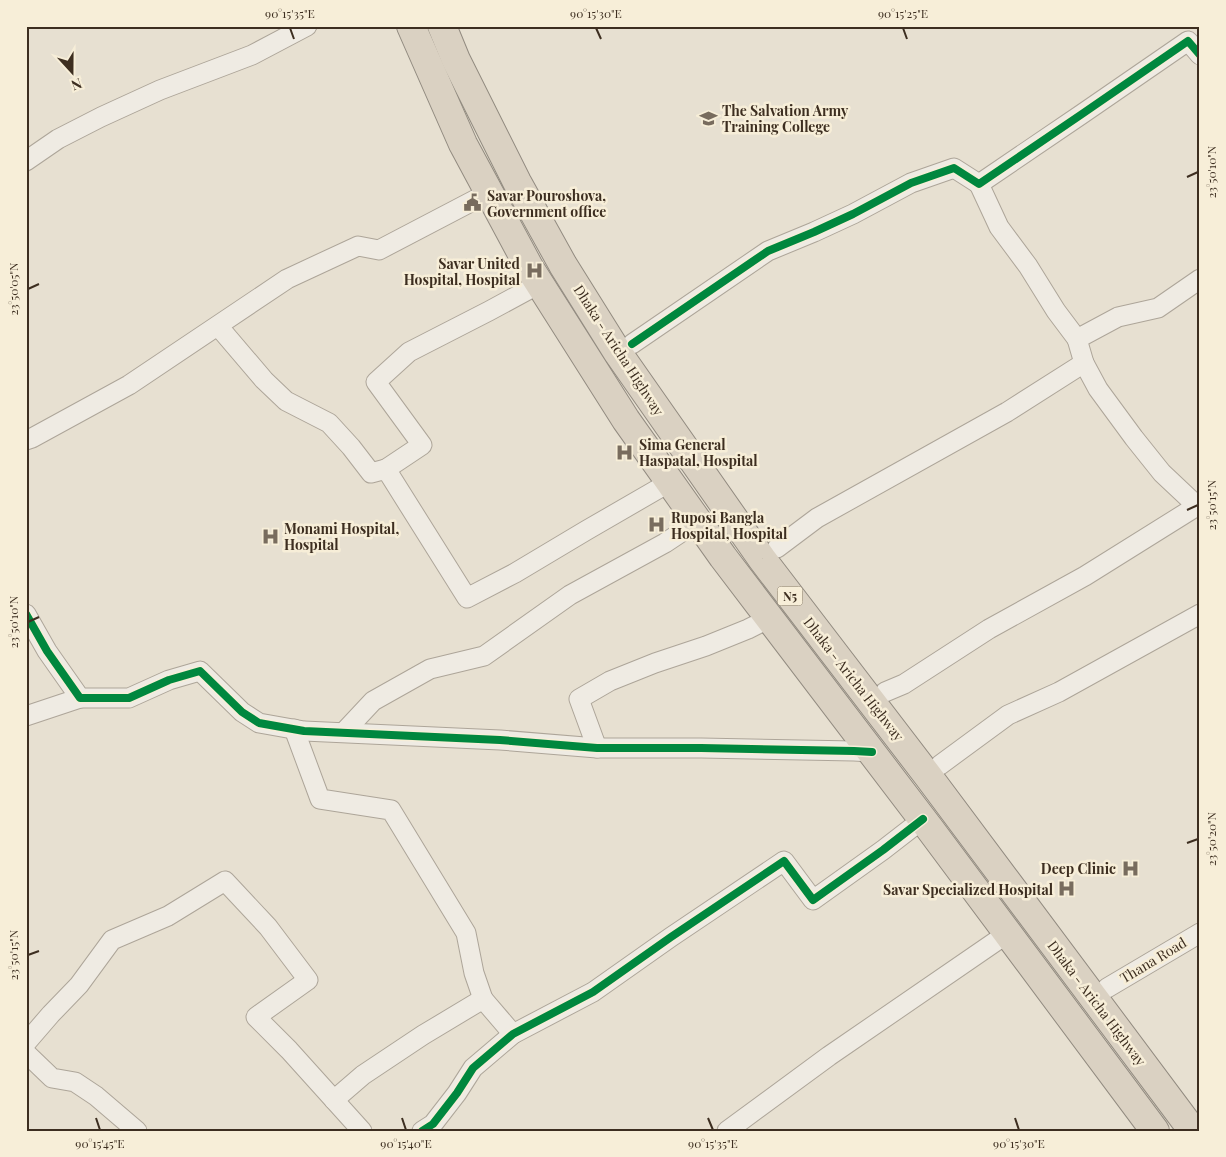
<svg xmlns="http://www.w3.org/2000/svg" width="1226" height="1157" viewBox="0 0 1226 1157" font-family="'Playfair Display',serif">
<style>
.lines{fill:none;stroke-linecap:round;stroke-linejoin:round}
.minor-casing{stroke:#ada599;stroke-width:21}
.highway-casing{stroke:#928b80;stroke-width:30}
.minor{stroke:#efebe3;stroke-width:19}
.highway{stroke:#dad1c2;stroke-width:28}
.cycleway-casing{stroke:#f7eed8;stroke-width:11}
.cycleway{stroke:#00873e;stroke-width:8}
.ticks{fill:none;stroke:#3d2e20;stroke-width:2}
.labels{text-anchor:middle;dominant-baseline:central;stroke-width:5;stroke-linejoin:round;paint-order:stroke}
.shield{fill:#f7eed8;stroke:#756857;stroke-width:1}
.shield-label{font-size:12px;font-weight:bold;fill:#3d2e20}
.poi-label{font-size:14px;font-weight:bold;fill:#3d2e20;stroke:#f7eed8;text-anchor:start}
.street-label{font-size:14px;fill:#3d2e20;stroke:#f7eed8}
.neatline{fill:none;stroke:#3d2e20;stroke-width:2}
.ticks-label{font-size:12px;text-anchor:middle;fill:#3d2e20}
</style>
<rect width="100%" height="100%" fill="#e7e0d1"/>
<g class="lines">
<defs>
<g id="minor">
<polyline points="26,161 58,139 101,117 160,90 252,55 307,26"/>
<polyline points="979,184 999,227 1028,266 1056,311 1077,339"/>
<polyline points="218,326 264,380 286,401 329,423 351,447 371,473 386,469 467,598 515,573 587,530 670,482"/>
<polyline points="632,344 768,251 814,232 853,214 911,183 954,168 979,184 1082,114 1188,41 1200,55"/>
<polyline points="26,440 32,438 129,385 287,279 358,246 379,250 488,193"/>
<polyline points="386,469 422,445 376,382 409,352 489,311 539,284"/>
<polyline points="777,548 817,518 1007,412 1084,363 1077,339 1118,317 1158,308 1200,279"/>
<polyline points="26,614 47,651 80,698 129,698 169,680 200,671 242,712 259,723 304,731 500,740 597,748 701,748 854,751 872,752"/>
<polyline points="885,692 904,684 989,629 1085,576 1197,506 1162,473 1134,438 1098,389 1084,363"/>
<polyline points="26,716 80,698"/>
<polyline points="294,729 320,799 391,810 466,933 474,973 483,999"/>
<polyline points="344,732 373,701 430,669 484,656 570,595 665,543 698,521"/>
<polyline points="597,748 579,699 610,681 655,663 706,646 748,629 770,618"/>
<polyline points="940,765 1008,715 1059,692 1200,614"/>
<polyline points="1107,988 1200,933"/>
<polyline points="26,1043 51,1014 79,985 112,940 168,916 225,881 268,927 308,980 256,1017 289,1050 362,1131"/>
<polyline points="26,1053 52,1078 75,1082 96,1096 137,1131"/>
<polyline points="334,1100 363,1075 423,1035 483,999 513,1034"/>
<polyline points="422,1131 433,1124 457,1093 473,1068 513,1034 593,992 671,937 784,861 813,900 883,850 923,819"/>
<polyline points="727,1131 829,1056 1008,933"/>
</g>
<g id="highway">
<polyline points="411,26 463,144 529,267 626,420 723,557 930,829 1155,1131"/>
<polyline points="442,26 456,60 517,182 563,265 618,353 762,559 928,776 1193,1131"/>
</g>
</defs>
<use href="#minor" class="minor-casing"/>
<use href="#highway" class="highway-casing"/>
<use href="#minor" class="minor"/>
<use href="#highway" class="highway"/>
<defs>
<g id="cycleway">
<polyline points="632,344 768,251 814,232 853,214 911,183 954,168 979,184 1082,114 1188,41 1200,55"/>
<polyline points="26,614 47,651 80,698 129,698 169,680 200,671 242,712 259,723 304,731 500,740 597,748 701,748 854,751 872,752"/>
<polyline points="422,1131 433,1124 457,1093 473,1068 513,1034 593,992 671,937 784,861 813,900 883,850 923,819"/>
</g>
</defs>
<use href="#cycleway" class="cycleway-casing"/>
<use href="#cycleway" class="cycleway"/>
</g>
<path class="ticks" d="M290,28L294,39M596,28L601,39M903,28L907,39M1187,177L1198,172M28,289L39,284M1187,510L1198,505M28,622L39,617M1187,843L1198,839M28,955L39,951M96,1118L100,1130M402,1118L406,1130M708,1118L713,1130M1015,1118L1019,1130"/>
<defs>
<symbol id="university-bare" viewBox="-9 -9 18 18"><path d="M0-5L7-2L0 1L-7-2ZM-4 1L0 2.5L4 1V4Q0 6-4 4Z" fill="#786c5e" stroke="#f7eed8" stroke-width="2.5" paint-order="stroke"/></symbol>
<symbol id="civic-bare" viewBox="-9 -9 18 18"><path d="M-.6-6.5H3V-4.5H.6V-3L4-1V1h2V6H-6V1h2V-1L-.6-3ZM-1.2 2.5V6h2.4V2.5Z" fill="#786c5e" stroke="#f7eed8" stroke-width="2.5" paint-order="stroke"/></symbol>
<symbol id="hospital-bare" viewBox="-9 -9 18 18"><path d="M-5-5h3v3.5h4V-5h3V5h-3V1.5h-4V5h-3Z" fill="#786c5e" stroke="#f7eed8" stroke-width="2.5" paint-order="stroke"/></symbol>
</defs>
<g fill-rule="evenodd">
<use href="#university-bare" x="696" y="106" width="25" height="25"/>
<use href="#civic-bare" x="460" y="190" width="25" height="25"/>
<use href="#hospital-bare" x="522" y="258" width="25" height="25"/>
<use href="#hospital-bare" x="612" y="440" width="25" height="25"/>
<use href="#hospital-bare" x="644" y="512" width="25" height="25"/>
<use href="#hospital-bare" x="258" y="524" width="25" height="25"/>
<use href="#hospital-bare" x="1118" y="856" width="25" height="25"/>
<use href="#hospital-bare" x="1054" y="876" width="25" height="25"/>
</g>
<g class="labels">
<rect class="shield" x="777.5" y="586.5" width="25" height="19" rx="4"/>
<g class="shield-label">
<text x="790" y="596">N5</text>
</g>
<g class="poi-label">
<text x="722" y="110">The Salvation Army<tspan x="722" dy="16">Training College</tspan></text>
<text x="487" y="195">Savar Pouroshova,<tspan x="487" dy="16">Government office</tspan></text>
<text x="520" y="263" text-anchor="end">Savar United<tspan x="520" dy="16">Hospital, Hospital</tspan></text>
<text x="639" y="444">Sima General<tspan x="639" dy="16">Haspatal, Hospital</tspan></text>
<text x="671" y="517">Ruposi Bangla<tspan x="671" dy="16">Hospital, Hospital</tspan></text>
<text x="284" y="528">Monami Hospital,<tspan x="284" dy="16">Hospital</tspan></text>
<text x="1116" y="868" text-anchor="end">Deep Clinic</text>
<text x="1053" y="889" text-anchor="end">Savar Specialized Hospital</text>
</g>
<g class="street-label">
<text transform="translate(619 350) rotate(57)">Dhaka - Aricha Highway</text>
<text transform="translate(854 679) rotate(52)">Dhaka - Aricha Highway</text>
<text transform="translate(1153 960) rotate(-31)">Thana Road</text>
<text transform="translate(1097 1003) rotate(53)">Dhaka - Aricha Highway</text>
</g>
</g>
<rect width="1226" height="1157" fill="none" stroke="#f7eed8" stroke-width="55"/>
<g transform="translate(72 72) rotate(159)" stroke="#f7eed8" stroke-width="4" paint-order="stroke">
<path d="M0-4L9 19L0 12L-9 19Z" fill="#3d2e20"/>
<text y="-8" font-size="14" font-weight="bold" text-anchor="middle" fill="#3d2e20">N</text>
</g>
<rect x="28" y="28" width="1170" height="1102" class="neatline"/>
<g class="ticks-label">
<text x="290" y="18">90°15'35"E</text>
<text x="596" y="18">90°15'30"E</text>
<text x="903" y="18">90°15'25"E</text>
<text transform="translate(1212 172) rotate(-90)" y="4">23°50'10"N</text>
<text transform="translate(14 289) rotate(-90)" y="4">23°50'05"N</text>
<text transform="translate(1212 505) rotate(-90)" y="4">23°50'15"N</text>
<text transform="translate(14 622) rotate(-90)" y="4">23°50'10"N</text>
<text transform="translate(1212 839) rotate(-90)" y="4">23°50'20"N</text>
<text transform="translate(14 955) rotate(-90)" y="4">23°50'15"N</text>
<text x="100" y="1148">90°15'45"E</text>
<text x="406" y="1148">90°15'40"E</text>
<text x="713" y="1148">90°15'35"E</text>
<text x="1019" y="1148">90°15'30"E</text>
</g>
</svg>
